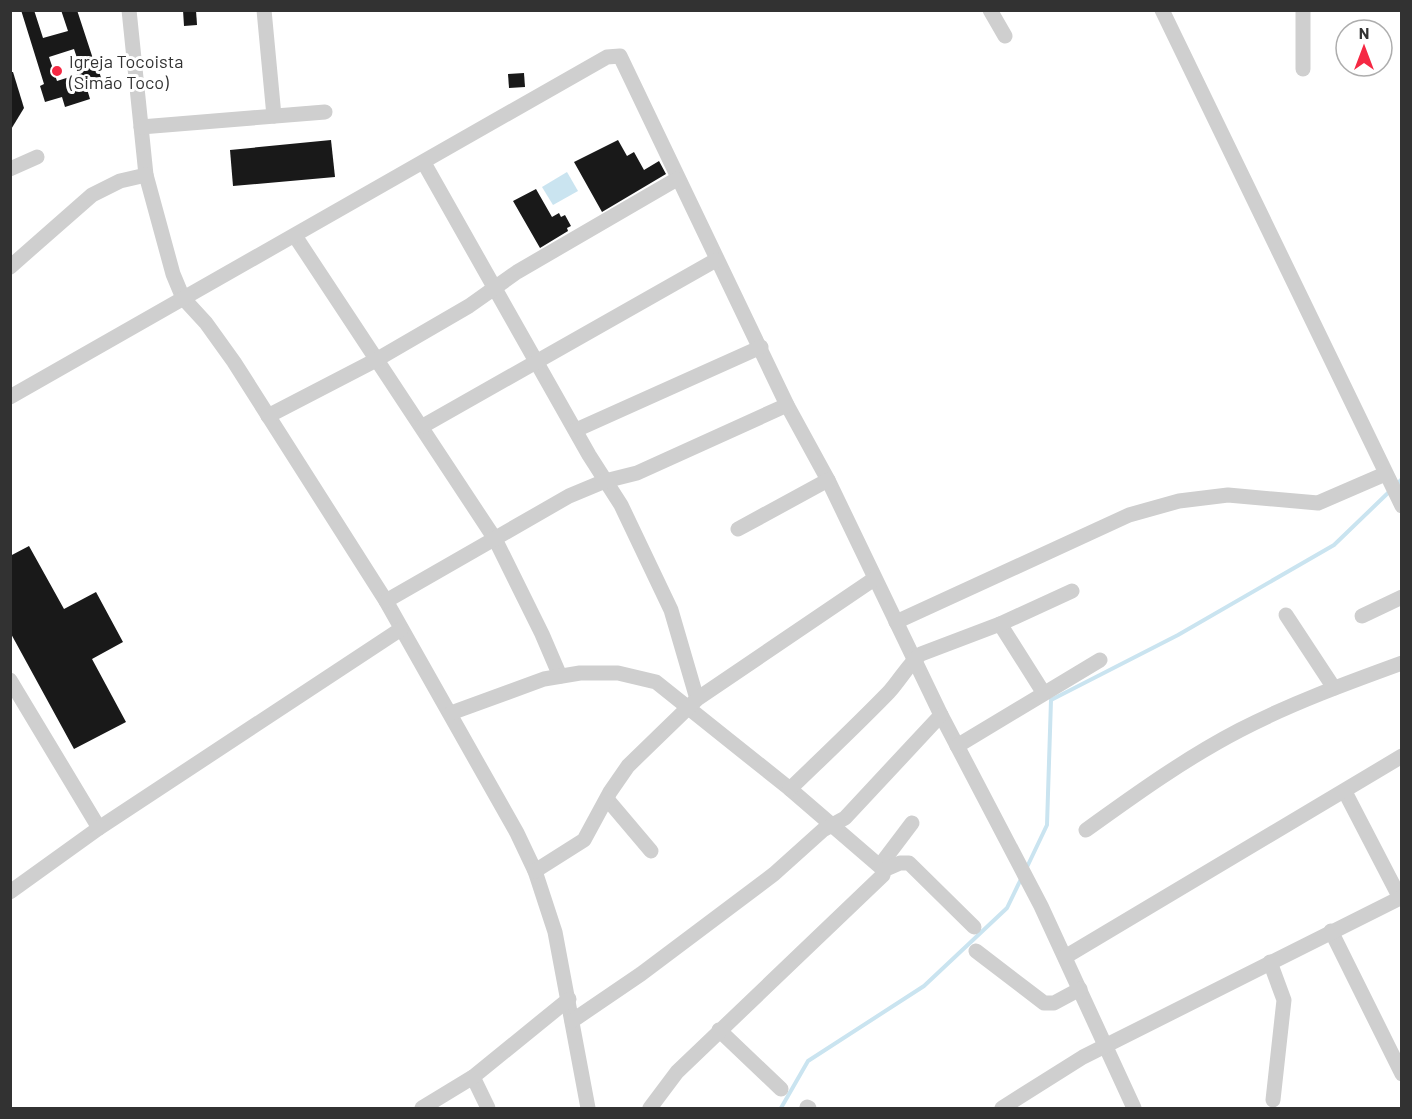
<svg xmlns="http://www.w3.org/2000/svg" width="1412" height="1119" viewBox="0 0 1412 1119" font-family="Barlow,sans-serif">
<style>
.water{fill:#cae4f0}
.lines{fill:none;stroke-linecap:round;stroke-linejoin:round}
.stream{stroke:#cae4f0;stroke-width:4}
.building{fill:#191919;fill-rule:evenodd}
.minor{stroke:#cfcfcf;stroke-width:15}
.poi-dot{fill:#f52843;stroke:#fff;stroke-width:2}
.labels{text-anchor:middle;dominant-baseline:central;stroke-width:6;stroke-linejoin:round;paint-order:stroke}
.poi-label{font-size:18px;fill:#323232;stroke:#fff;text-anchor:start}
</style>
<rect width="100%" height="100%" fill="#fff"/>
<polygon class="water" points="567,172 578,191 553,205 542,187"/>
<g class="lines">
<g class="stream">
<polyline points="1395,486 1402,479"/>
<polyline points="1027,867 1047,825 1051,700 1178,635 1334,545 1390,491"/>
<polyline points="781,1108 808,1061 924,986 1007,908 1021,879"/>
</g>
</g>
<g class="building">
<path d="M21,10H34L43,38L68,31L61,10H77L96,68H98L103,84L87,89L90,99L65,107L62,97L45,102L40,86L44,84ZM74,49L82,73L57,81L49,57Z"/>
<polygon points="183,10 196,10 197,25 184,26"/>
<polygon points="10,72 13,72 24,108 10,131"/>
<polygon points="524,73 525,87 509,88 508,74"/>
<polygon points="331,140 335,177 233,186 230,150"/>
<polygon points="618,140 627,156 634,152 644,170 659,161 666,174 602,212 574,162"/>
<polygon points="536,189 552,217 559,213 561,217 565,215 571,226 567,228 568,231 540,248 513,201"/>
<polygon points="29,546 64,609 96,592 123,642 92,659 126,722 74,749 10,632 10,556"/>
</g>
<g class="lines">
<g class="minor">
<polyline points="129,10 146,175 173,274 183,298 206,323 234,362 386,601 517,833 535,871 555,932 588,1108"/>
<polyline points="264,10 274,116"/>
<polyline points="990,10 1005,36"/>
<polyline points="1162,10 1402,506"/>
<polyline points="1303,69 1303,10"/>
<polyline points="141,127 325,112"/>
<polyline points="424,163 589,455 621,505 671,610 697,699"/>
<polyline points="10,169 37,157"/>
<polyline points="295,236 495,539 542,634 560,676"/>
<polyline points="10,267 92,195 120,181 146,175"/>
<polyline points="10,397 607,57 620,56 787,405 828,480 941,715 1041,906 1134,1108"/>
<polyline points="268,416 376,360 469,306 517,272 677,179"/>
<polyline points="423,426 716,260"/>
<polyline points="576,430 761,347"/>
<polyline points="738,529 828,480"/>
<polyline points="386,601 569,496 605,481 637,473 787,405"/>
<polyline points="1286,615 1334,688"/>
<polyline points="1362,616 1402,597"/>
<polyline points="896,622 1129,515 1179,501 1228,495 1318,503 1385,474"/>
<polyline points="1000,624 1043,692"/>
<polyline points="10,680 99,828"/>
<polyline points="451,713 544,679 580,673 618,673 656,682 790,789 884,870"/>
<polyline points="957,746 1100,660"/>
<path d="M790,789C823,757 857,725 889,692C900,680 910,662 921,654L1000,624L1072,591"/>
<polyline points="1345,792 1400,898"/>
<polyline points="607,799 651,851"/>
<path d="M1086,830C1136,794 1186,758 1240,730C1292,703 1347,683 1402,663"/>
<polyline points="881,864 912,823"/>
<polyline points="535,871 584,840 610,792 628,766 697,699 874,579"/>
<polyline points="10,892 99,828 401,629"/>
<polyline points="1331,931 1402,1074"/>
<polyline points="976,951 1044,1003 1054,1003 1080,989"/>
<polyline points="1065,957 1402,756"/>
<polyline points="1270,962 1284,1000 1273,1100"/>
<polyline points="572,1021 641,974 774,874 823,830 845,818 941,715"/>
<polyline points="719,1030 781,1089"/>
<polyline points="473,1077 488,1108"/>
<polyline points="807,1107 809,1108"/>
<polyline points="422,1108 473,1077 569,999"/>
<polyline points="650,1108 677,1072 883,875 884,870 900,863 909,863 974,927"/>
<polyline points="1002,1108 1083,1057 1402,897"/>
</g>
</g>
<circle class="poi-dot" cx="57" cy="71" r="6"/>
<g class="labels">
<g class="poi-label">
<text x="69" y="61">Igreja Tocoista<tspan x="69" dy="21">(Simão Toco)</tspan></text>
</g>
</g>
<rect width="1412" height="1119" fill="none" stroke="#323232" stroke-width="24"/>
<g transform="translate(1364 48)"><circle r="28" fill="#ffffff" stroke="#adadad" stroke-width="1.5"/>
<path d="M0-4.5L10 22L0 15L-10 22Z" fill="#f52843"/>
<text y="-9" font-size="16" font-weight="bold" text-anchor="middle" fill="#323232">N</text>
</g>
</svg>
